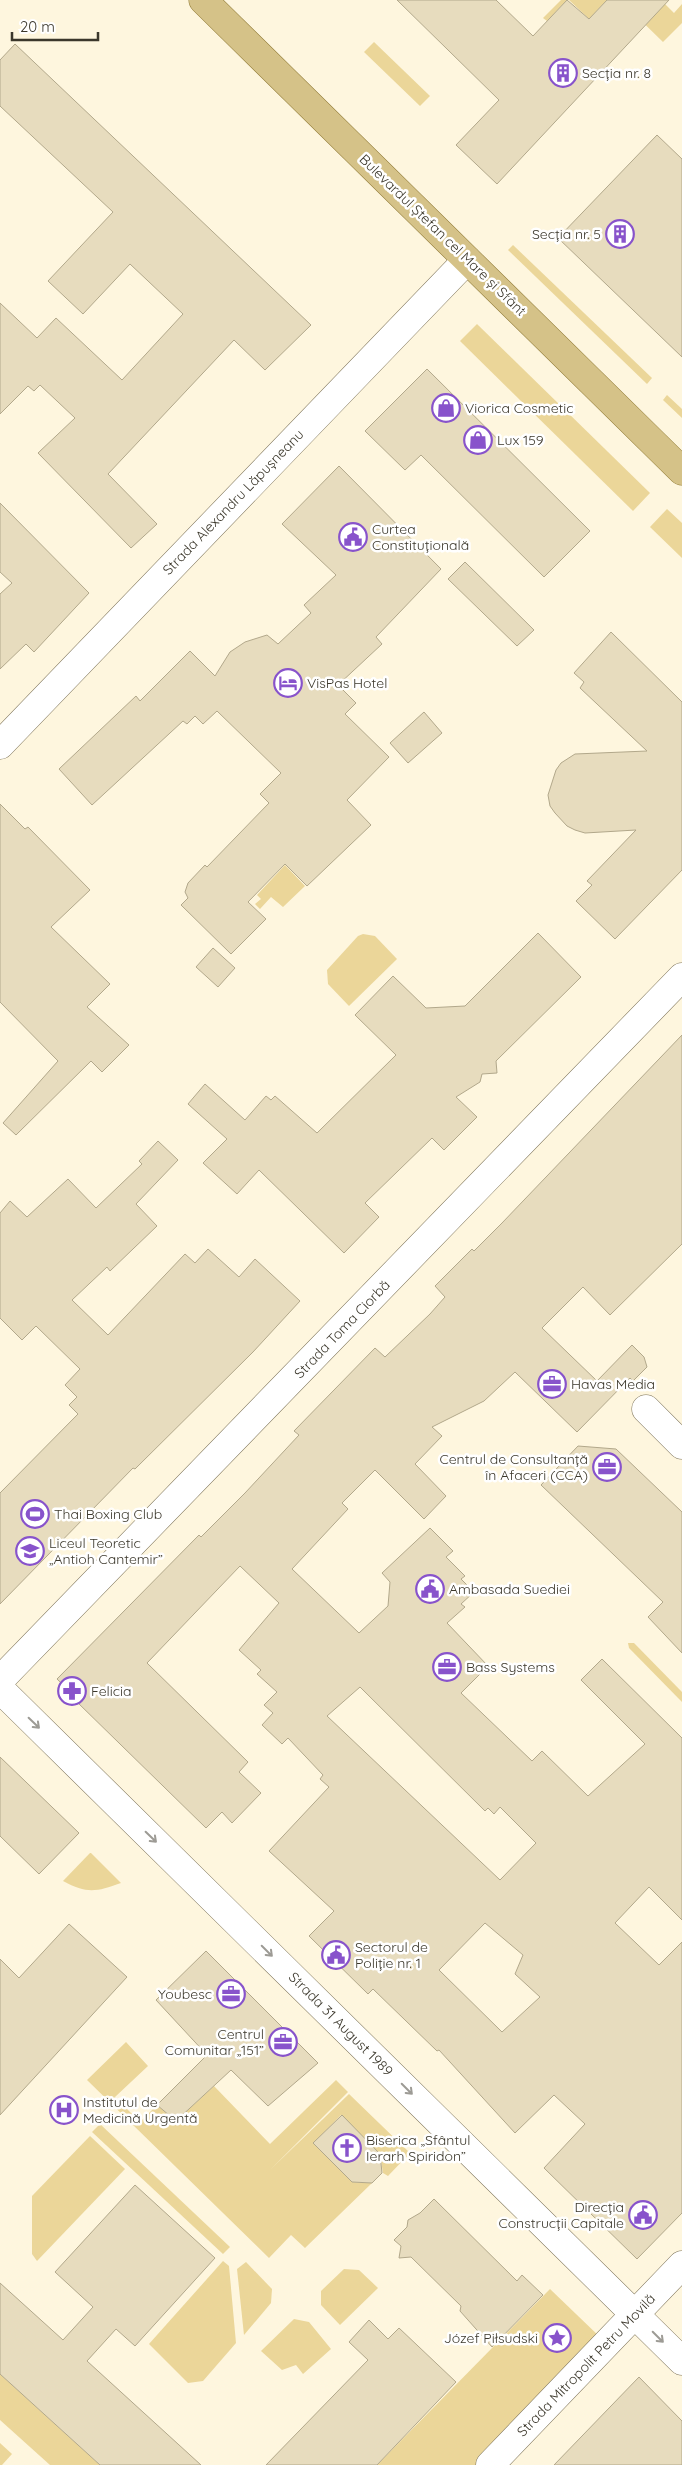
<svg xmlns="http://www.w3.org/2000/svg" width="682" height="2465" viewBox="0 0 682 2465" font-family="Quicksand,sans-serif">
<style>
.green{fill:#ebd699}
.building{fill:#e7dcbe;stroke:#b2a88b;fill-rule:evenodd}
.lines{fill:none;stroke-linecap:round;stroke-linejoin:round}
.street-casing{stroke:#7b7156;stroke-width:29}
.secondary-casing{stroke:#7b7156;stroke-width:29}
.primary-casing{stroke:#8d7733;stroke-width:29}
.street{stroke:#fff;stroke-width:28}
.secondary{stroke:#fff;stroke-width:28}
.primary{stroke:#d5c288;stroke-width:28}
.oneway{stroke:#9d9b95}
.labels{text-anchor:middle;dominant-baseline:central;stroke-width:5;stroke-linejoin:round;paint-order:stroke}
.poi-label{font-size:14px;fill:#3b372b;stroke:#fff;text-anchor:start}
.street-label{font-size:14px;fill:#3b372b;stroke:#fff}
</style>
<rect width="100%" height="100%" fill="#fef6de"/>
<g class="green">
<polygon points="561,0 567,0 547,21 543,18"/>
<polygon points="569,0 607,0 589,19"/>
<polygon points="620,0 665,4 674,13 682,4 682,23 663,42"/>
<polygon points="374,42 430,96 420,106 364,52"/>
<polygon points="513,245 652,378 647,384 508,250"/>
<polygon points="477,324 650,493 633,511 460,341"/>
<polygon points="667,395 682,409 682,418 663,400"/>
<polygon points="667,509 682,523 682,558 650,527"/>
<polygon points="285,865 305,886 283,907 271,897 260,909 255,904 261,899 257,895"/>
<polygon points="363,934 375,936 397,959 349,1006 328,984 327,970 358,936"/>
<polygon points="628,1643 634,1643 682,1692 682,1702 629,1648"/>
<path d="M90,1853H91L121,1883C96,1892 87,1894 63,1881Z"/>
<polygon points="126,2042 148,2066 115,2097 140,2122 157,2105 176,2121 214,2086 270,2144 336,2080 348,2092 271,2169 349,2094 410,2153 388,2176 383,2173 380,2154 341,2115 314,2143 352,2182 372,2183 305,2248 291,2235 269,2258 87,2080"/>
<polygon points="100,2124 230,2247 223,2254 92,2132"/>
<polygon points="90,2136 125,2169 37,2261 32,2254 32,2196"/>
<polygon points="223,2261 229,2266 236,2343 203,2381 188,2383 149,2344"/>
<polygon points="246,2262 272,2289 271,2303 244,2335 237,2269"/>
<polygon points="344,2269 359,2270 378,2288 340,2325 321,2305 321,2291"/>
<polygon points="550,2289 602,2339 476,2465 377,2465"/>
<polygon points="294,2319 309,2322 331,2349 303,2374 296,2365 282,2370 261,2351"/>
<polygon points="0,2374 100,2465 50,2465 0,2420"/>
<polygon points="0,2443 12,2454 2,2465 0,2465"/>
</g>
<g class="building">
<polygon points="397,0 496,0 533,36 567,0 589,19 607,0 669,0 497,184 456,145 499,100"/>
<polygon points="15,44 311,325 265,370 234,340 108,474 157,524 131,548 38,453 75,418 40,385 34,391 28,386 0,414 0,303 37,338 56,318 122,380 183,314 130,264 83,314 48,281 113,212 0,106 0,60"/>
<polygon points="657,135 682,159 682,357 558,238"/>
<polygon points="427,369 590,531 544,577 421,455 405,470 365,431"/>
<polygon points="339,466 441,569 376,637 382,644 338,685 356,703 345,714 389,757 347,800 371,825 307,886 285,864 248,902 266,919 231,954 181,905 188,898 185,892 188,883 205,865 207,867 269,803 260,794 281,773 217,711 203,724 195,716 187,724 183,721 92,805 59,769 136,696 140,701 190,651 215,676 230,652 245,642 267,635 278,644 311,613 304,605 336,575 282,524"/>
<polygon points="0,503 89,593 34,652 26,644 0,669 0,594 12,583 0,572"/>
<polygon points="465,562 534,630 517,646 448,579"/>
<polygon points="611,632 682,702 682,870 615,939 576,901 592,885 587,881 636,830 585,833 575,830 567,826 555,813 550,806 548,795 556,770 561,763 575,754 647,751 580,688 584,682 574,673"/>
<polygon points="424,712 442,733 408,763 390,743"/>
<polygon points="0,804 25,829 28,827 90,890 51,927 110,984 87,1007 129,1045 102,1072 91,1061 16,1135 3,1123 58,1061 0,1002"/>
<polygon points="538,933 581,977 496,1061 497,1073 482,1074 480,1082 456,1097 477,1117 444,1150 432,1138 365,1203 379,1217 344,1253 259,1170 237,1194 203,1163 227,1139 188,1104 205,1084 245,1120 266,1096 271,1100 275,1096 317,1133 396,1055 355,1015 393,976 426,1008 465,1006"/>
<polygon points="213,948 235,968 218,987 196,967"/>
<path d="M682,1035V1244L610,1315L583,1287L542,1328L597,1381L632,1345L644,1357L647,1367L633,1381L630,1378L577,1432L515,1372L484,1401L432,1427L442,1436L415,1464L446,1496L424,1519L375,1470L342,1503L348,1509L292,1569L359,1633L388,1606L390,1582L382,1573L430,1528L453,1551L446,1557L465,1576L461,1579L474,1592L461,1604L465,1607L447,1623L488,1666L461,1693L532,1761L542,1751L588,1796L645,1744L581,1680L602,1659L682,1738V1920L649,1887L615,1923L659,1965L682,1942V2213L637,2259L544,2168L585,2124L554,2095L515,2133L439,2050L437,2051L373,1989L368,1994L309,1936L334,1911L269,1851L329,1787L320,1779L323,1775L288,1738L282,1744L262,1725L273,1713L264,1705L277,1692L257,1674L261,1670L239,1650L279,1603L240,1566L147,1663L248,1762L239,1772L261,1793L232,1823L222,1812L206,1828L76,1701L78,1699L57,1679L199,1535L201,1537L245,1493L299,1435L294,1431L375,1348L385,1357L430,1314L445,1297L435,1286L472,1249L474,1251L502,1223ZM360,1687L485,1811L488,1808L494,1814L500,1807L536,1843L500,1880L327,1716ZM485,1923L523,1955L515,1974L540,1997L502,2032L439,1970Z"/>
<polygon points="158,1141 178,1160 136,1204 157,1226 110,1271 107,1267 72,1300 108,1335 185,1254 195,1263 208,1249 239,1277 255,1259 300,1301 253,1352 135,1469 133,1468 0,1604 0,1493 78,1414 69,1405 77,1397 65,1385 80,1369 36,1326 22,1340 0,1318 0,1213 10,1201 27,1217 68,1179 96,1208 142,1164 139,1161"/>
<polygon points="578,1446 616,1449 682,1512 682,1653 648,1617 663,1602 541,1485"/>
<polygon points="0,1757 79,1833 39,1874 0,1836"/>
<polygon points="69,1924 127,1977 0,2115 0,1959 19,1978"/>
<polygon points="206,1951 318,2063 268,2106 231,2070 176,2121 157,2105 207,2055 156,2000"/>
<polygon points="342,2115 380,2154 382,2173 372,2183 352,2182 313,2143"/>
<polygon points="135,2185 215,2258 135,2346 116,2329 87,2361 201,2465 100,2465 0,2374 0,2283 63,2340 93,2307 55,2272"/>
<polygon points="434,2199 517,2281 522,2275 543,2295 492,2347 460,2311 461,2306 411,2257 399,2258 401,2246 394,2240 407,2227 408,2220 420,2213"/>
<polygon points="369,2320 388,2339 399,2328 456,2382 377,2465 266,2465 368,2360 349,2342"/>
<polygon points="639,2377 682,2421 682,2465 554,2465"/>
</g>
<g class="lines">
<defs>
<g id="street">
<polyline points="0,745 467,260"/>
<polyline points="646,1409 682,1445"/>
<polyline points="0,1680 682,977"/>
<polyline points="490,2465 682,2265"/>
</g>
<polyline id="secondary" points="0,1689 682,2361"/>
<polyline id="primary" points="203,0 682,471"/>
</defs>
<use href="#street" class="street-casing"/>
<use href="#secondary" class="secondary-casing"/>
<use href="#primary" class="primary-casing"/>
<use href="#street" class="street"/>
<use href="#secondary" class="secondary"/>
<use href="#primary" class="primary"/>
</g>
<defs><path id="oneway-shaft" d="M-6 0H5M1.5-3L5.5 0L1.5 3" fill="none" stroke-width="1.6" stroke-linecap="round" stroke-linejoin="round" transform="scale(1.25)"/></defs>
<g class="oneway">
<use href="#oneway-shaft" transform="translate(34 1723) rotate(44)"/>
<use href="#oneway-shaft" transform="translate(151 1837) rotate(44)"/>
<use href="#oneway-shaft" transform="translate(267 1951) rotate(45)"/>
<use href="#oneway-shaft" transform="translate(407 2089) rotate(45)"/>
<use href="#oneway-shaft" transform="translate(658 2337) rotate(45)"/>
</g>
<defs>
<symbol id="building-ring" viewBox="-11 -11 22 22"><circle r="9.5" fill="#fff" stroke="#8853cb" stroke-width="1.5"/><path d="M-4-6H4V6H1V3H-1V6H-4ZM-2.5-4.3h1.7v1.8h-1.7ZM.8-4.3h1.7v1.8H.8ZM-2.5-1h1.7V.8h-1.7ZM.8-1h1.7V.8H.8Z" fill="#8853cb"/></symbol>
<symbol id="shop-ring" viewBox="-11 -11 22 22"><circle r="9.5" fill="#fff" stroke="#8853cb" stroke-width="1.5"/><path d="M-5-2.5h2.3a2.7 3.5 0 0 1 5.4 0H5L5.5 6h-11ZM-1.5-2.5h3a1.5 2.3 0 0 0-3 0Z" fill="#8853cb"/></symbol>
<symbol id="civic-ring" viewBox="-11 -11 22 22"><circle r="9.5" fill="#fff" stroke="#8853cb" stroke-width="1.5"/><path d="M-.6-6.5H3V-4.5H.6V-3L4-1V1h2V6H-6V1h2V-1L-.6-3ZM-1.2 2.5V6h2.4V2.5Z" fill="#8853cb"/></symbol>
<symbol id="hotel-ring" viewBox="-11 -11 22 22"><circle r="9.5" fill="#fff" stroke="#8853cb" stroke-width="1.5"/><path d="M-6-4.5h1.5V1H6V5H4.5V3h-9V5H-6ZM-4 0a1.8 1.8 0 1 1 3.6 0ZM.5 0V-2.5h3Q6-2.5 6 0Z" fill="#8853cb"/></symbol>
<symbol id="office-ring" viewBox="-11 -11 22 22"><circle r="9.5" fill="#fff" stroke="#8853cb" stroke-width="1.5"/><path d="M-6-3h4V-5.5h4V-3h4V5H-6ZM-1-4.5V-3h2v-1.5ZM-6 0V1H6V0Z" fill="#8853cb"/></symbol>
<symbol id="stadium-ring" viewBox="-11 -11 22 22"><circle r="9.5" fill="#fff" stroke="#8853cb" stroke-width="1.5"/><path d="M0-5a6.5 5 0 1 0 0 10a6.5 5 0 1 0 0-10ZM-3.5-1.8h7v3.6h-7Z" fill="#8853cb"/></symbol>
<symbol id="school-ring" viewBox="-11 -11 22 22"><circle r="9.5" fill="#fff" stroke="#8853cb" stroke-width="1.5"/><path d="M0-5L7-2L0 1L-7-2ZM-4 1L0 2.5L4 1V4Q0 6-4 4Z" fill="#8853cb"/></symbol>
<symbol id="pharmacy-ring" viewBox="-11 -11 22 22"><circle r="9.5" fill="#fff" stroke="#8853cb" stroke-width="1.5"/><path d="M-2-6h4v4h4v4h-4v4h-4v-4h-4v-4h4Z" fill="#8853cb"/></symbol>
<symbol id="hospital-ring" viewBox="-11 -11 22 22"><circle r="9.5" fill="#fff" stroke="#8853cb" stroke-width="1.5"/><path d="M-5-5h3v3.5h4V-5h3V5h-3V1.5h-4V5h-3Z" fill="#8853cb"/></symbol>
<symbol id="church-ring" viewBox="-11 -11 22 22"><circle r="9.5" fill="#fff" stroke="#8853cb" stroke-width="1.5"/><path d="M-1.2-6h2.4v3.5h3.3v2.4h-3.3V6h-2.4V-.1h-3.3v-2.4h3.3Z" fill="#8853cb"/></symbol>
<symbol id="sight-ring" viewBox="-11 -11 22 22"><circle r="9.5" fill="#fff" stroke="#8853cb" stroke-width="1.5"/><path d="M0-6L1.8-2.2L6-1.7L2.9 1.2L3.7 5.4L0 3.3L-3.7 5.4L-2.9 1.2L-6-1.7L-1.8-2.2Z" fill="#8853cb"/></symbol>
</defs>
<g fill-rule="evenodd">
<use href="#building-ring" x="547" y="57" width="32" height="32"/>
<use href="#building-ring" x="604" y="218" width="32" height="32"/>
<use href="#shop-ring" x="430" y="392" width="32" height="32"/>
<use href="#shop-ring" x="462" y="424" width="32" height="32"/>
<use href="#civic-ring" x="337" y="521" width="32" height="32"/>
<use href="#hotel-ring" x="272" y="667" width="32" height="32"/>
<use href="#office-ring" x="536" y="1368" width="32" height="32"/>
<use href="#office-ring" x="591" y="1451" width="32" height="32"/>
<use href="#stadium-ring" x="19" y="1498" width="32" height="32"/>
<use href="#school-ring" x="14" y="1535" width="32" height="32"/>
<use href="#civic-ring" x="414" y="1573" width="32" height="32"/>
<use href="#office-ring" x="431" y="1651" width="32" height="32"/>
<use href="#pharmacy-ring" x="56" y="1675" width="32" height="32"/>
<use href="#civic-ring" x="320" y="1939" width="32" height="32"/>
<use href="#office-ring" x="215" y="1978" width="32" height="32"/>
<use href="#office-ring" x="267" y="2026" width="32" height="32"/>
<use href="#hospital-ring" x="48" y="2094" width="32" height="32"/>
<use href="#church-ring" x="331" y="2132" width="32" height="32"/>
<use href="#civic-ring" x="627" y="2199" width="32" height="32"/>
<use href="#sight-ring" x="541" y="2322" width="32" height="32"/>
</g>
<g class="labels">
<g class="poi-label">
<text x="582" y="73">Secția nr. 8</text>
<text x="601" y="234" text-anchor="end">Secția nr. 5</text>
<text x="465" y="408">Viorica Cosmetic</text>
<text x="497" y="440">Lux 159</text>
<text x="372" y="529">Curtea<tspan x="372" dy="16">Constituțională</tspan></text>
<text x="307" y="683">VisPas Hotel</text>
<text x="571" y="1384">Havas Media</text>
<text x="588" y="1459" text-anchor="end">Centrul de Consultanță<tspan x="588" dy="16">în Afaceri (CCA)</tspan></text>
<text x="54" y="1514">Thai Boxing Club</text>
<text x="49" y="1543">Liceul Teoretic<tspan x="49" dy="16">„Antioh Cantemir”</tspan></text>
<text x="449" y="1589">Ambasada Suediei</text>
<text x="466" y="1667">Bass Systems</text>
<text x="91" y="1691">Felicia</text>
<text x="355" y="1947">Sectorul de<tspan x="355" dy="16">Poliție nr. 1</tspan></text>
<text x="212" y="1994" text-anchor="end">Youbesc</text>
<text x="264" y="2034" text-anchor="end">Centrul<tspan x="264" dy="16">Comunitar „151”</tspan></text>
<text x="83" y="2102">Institutul de<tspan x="83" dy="16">Medicină Urgentă</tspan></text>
<text x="366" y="2140">Biserica „Sfântul<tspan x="366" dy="16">Ierarh Spiridon”</tspan></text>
<text x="624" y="2207" text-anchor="end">Direcția<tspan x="624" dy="16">Construcții Capitale</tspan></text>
<text x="538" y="2338" text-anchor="end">Józef Piłsudski</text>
</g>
<g class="street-label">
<text transform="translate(443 235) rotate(44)">Bulevardul Ștefan cel Mare și Sfânt</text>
<text transform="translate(233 502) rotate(-46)">Strada Alexandru Lăpușneanu</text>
<text transform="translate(342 1329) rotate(-46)">Strada Toma Ciorbă</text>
<text transform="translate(341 2024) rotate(45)">Strada 31 August 1989</text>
<text transform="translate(586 2365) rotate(-46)">Strada Mitropolit Petru Movilă</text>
</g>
</g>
<path d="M12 32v8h86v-8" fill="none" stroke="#3b372b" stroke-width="2.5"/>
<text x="20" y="32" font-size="15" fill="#3b372b" stroke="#ffffff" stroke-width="4" paint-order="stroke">20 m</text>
</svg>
